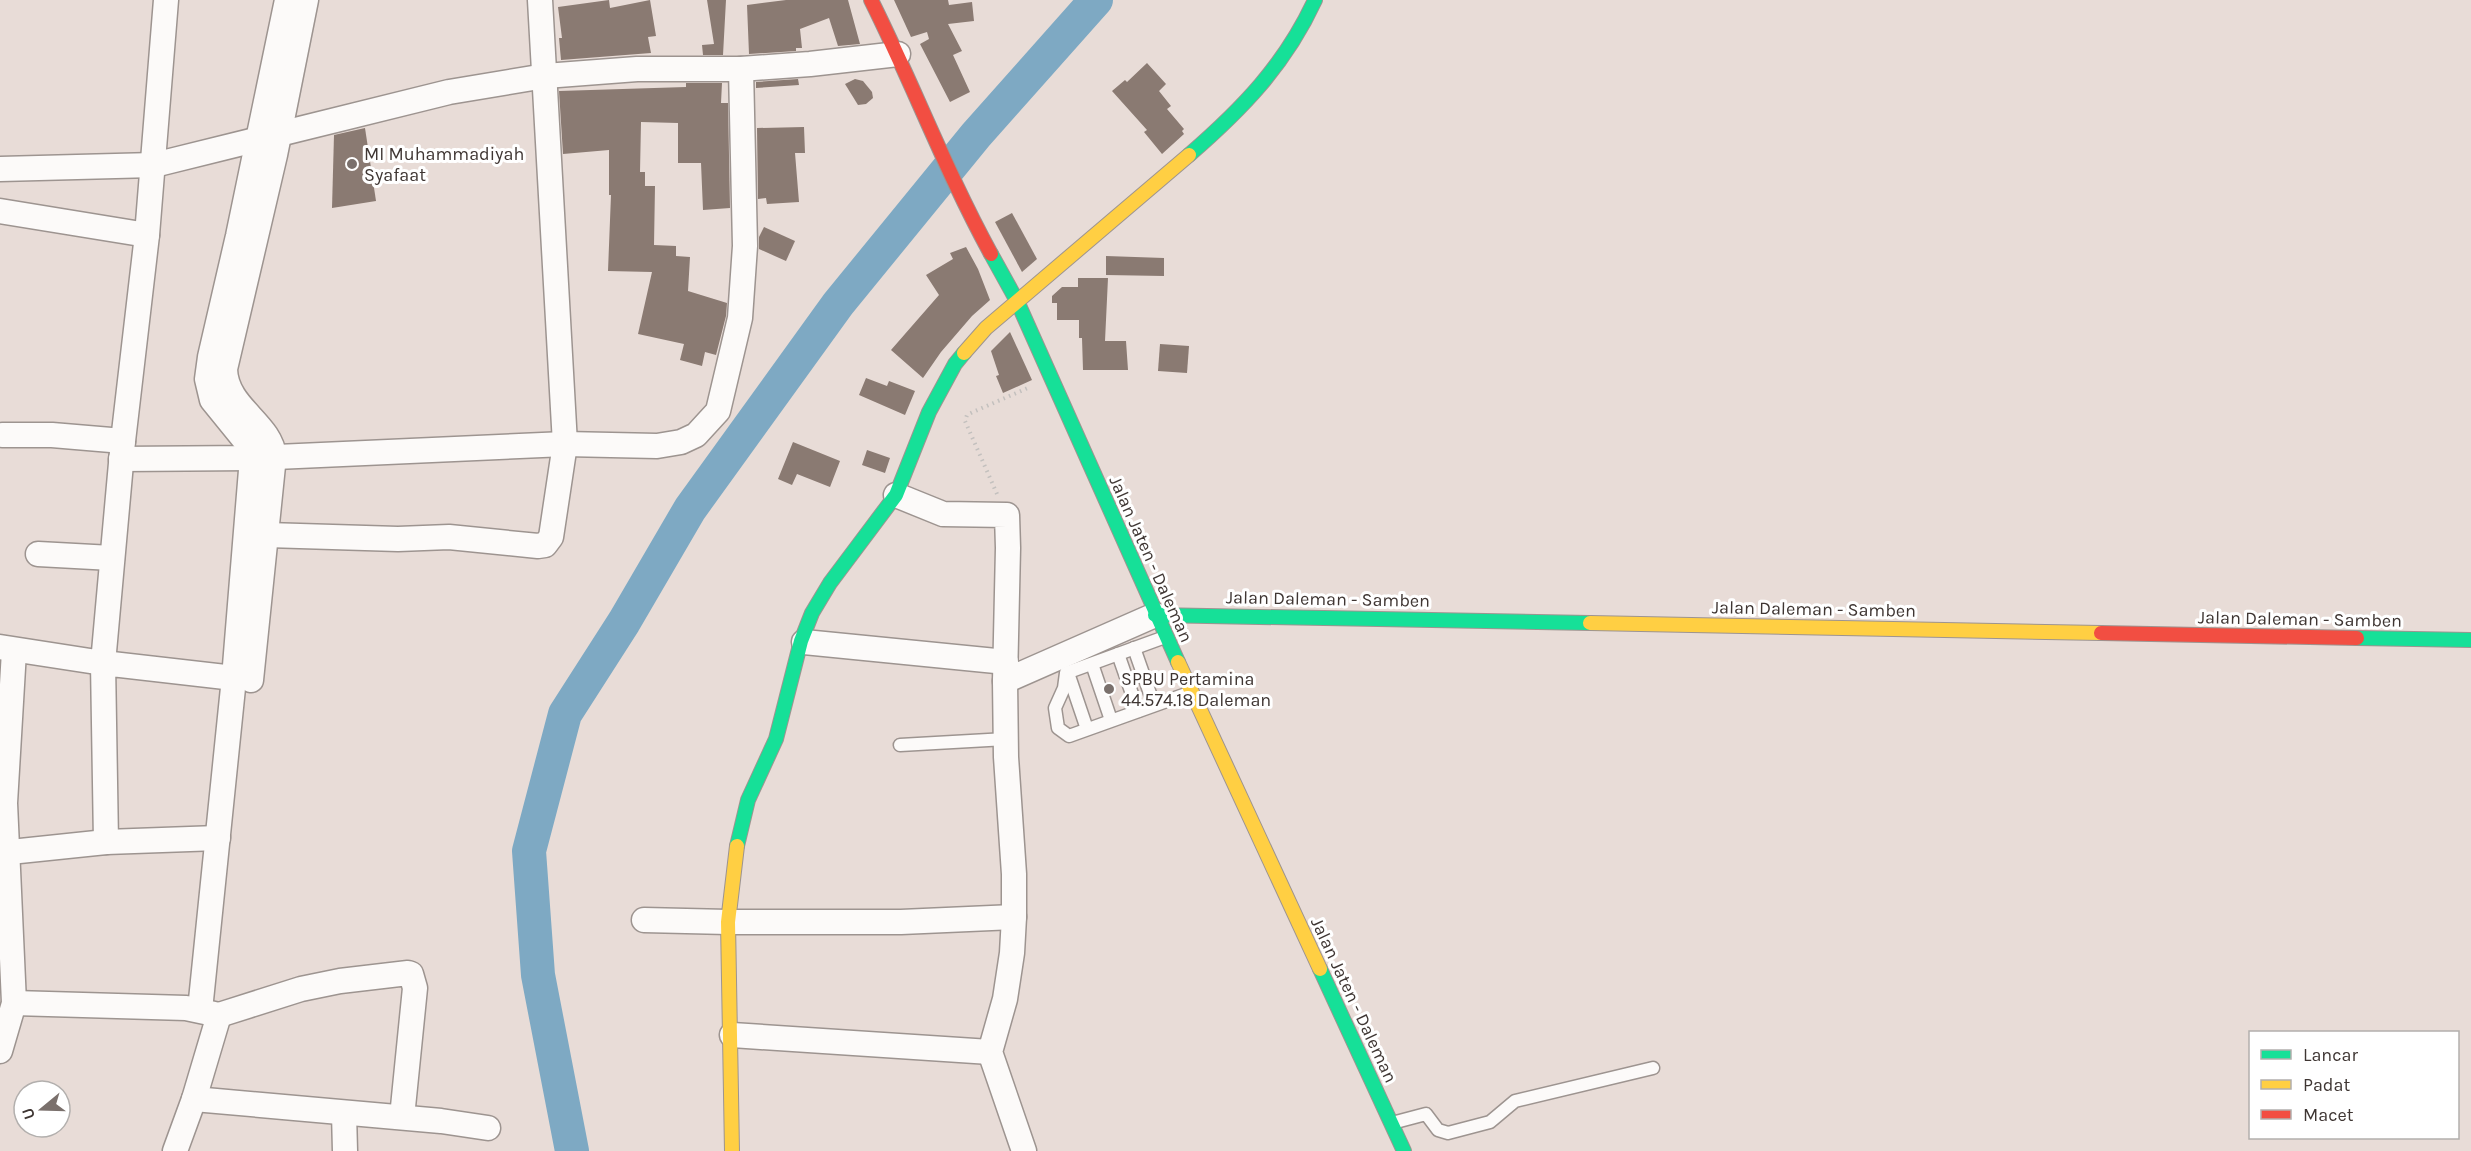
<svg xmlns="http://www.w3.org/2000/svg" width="2471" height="1151" viewBox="0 0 2471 1151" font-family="Karla,sans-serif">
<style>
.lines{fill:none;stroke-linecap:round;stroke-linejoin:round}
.river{stroke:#7ea9c3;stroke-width:34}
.building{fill:#8a7a72}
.lane-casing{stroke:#9d9490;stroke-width:15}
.street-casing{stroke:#9d9490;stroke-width:27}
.fast-casing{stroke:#9d9490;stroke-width:16}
.slow-casing{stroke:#9d9490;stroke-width:16}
.jam-casing{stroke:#9d9490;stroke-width:16}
.path{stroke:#c3c0be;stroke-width:4;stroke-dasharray:1.5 4.5;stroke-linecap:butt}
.lane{stroke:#fcfaf9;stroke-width:12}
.street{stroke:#fcfaf9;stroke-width:24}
.fast{stroke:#16e098;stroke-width:14}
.slow{stroke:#ffcf43;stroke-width:14}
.jam{stroke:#f24e42;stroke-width:14}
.poi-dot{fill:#7a706c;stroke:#fff;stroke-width:2}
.labels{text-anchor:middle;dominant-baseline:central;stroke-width:6;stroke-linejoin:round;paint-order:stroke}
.poi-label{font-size:18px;fill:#3f3633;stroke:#fff;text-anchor:start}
.street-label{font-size:18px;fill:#3f3633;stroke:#fff}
</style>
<rect width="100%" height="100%" fill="#e8dcd7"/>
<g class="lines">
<polyline class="river" points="572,1151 538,975 529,851 565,714 624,622 690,509 838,304 976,135 1096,0"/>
</g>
<g class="building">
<polygon points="609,0 610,8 650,0 656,36 648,37 651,53 561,60 559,38 562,38 558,7"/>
<polygon points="707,0 726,0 723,55 703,55 702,45 714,44"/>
<polygon points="786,0 848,0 860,44 838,46 829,18 800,29 802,48 796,48 796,51 749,54 747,5"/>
<polygon points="894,0 948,0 949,5 972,2 974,21 948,24 962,51 953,55 970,92 950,102 920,44 929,39 927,32 911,37"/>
<polygon points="1147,63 1166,84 1159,91 1171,106 1167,109 1184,129 1182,131 1184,134 1162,154 1144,132 1147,130 1112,91 1125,80 1127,82"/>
<polygon points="798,79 799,85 756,88 756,82"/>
<polygon points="855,79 863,81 872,92 873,98 866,104 858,105 845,84"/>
<polygon points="686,83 722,83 721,103 728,103 730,208 703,210 701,163 678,163 678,123 641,122 640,172 645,172 645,186 655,186 654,245 676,246 676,256 690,257 688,291 727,303 726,316 716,355 705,352 702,366 680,360 684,344 638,334 652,272 608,271 611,195 609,195 609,150 563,154 559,91 686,87"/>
<polygon points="804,127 805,153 795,153 799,202 767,204 766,198 758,199 757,128"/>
<polygon points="365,128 376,201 332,208 334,135"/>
<polygon points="1012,213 1037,259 1022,272 995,222"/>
<polygon points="764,227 795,241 786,261 759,249 759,237"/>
<polygon points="966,247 978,269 990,300 972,316 941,352 923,378 891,350 939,295 926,275 953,259 950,253"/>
<polygon points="1106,256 1164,258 1164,276 1106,275"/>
<polygon points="1078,278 1108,278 1105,341 1126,341 1128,370 1083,370 1082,338 1079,338 1079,320 1057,320 1057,303 1052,303 1052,296 1062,287 1078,287"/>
<polygon points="1010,332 1032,380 1003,393 996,376 999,375 991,351"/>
<polygon points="1160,344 1189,346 1187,373 1158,371"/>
<polygon points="866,378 887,386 889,381 915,391 905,415 859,395"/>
<polygon points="793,442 840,461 830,487 797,474 792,485 778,479"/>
<polygon points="867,450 890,458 885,473 862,465"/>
</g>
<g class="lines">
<defs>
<g id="lane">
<polyline points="1165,637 1066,673 1064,688 1055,708 1058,728 1069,736 1189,693"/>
<polyline points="1134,648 1154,705"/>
<polyline points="1118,654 1138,711"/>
<polyline points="1092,664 1111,720"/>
<polyline points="1068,673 1087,729"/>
<polyline points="900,745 1006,739"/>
<polyline points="1392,1123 1426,1114 1438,1130 1448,1133 1490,1122 1515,1101 1653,1068"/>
</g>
<g id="street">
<polyline points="0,169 154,165 449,92 545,76 637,69 741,69 810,64 898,54"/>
<polyline points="0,211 147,235"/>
<polyline points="2,435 52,435 123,441"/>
<polyline points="121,459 252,458 565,444 657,446 681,442 696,435 718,411 740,318 745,246 741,69"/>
<polyline points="896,495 943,514 1007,515 1008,548 1005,681 1006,757 1014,874 1014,917 1012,953 1005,999 990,1052 1024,1151"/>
<polyline points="267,535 398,539 449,537 538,546 545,545 551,537 565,444 540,0"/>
<polyline points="38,554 112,558"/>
<polyline points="804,642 1006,662"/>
<polyline points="0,647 103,663 123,441 147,235 166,0"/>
<path d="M251,680L274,456C271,423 226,408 225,369L275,155L306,0"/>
<polyline points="1005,681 1155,615"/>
<polyline points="106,842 103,663 234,678"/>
<polyline points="0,853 106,842 218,838"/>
<polyline points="644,920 728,922"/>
<polyline points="732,922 901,922 1014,917"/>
<polyline points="14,1003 186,1008 219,1015 301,989 340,981 408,973 411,974 415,988 402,1117"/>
<polyline points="200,1010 234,678 252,458 251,448 212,400 207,379 210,357 238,236 287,0"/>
<polyline points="732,1035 990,1052"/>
<polyline points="0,1051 14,1003 5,803 14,651"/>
<polyline points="194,1099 441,1121 488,1128"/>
<polyline points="344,1113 345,1151"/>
<polyline points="175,1151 194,1099 219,1015"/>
</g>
<g id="fast">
<path d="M1189,155C1242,109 1285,65 1315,0"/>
<polyline points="991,254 1017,301 1178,662"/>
<polyline points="1155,615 1590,623"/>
<polyline points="2357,638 2471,640"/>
<polyline points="737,846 748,800 776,739 801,641 812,613 830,583 896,495 929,412 955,364 964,353"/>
<polyline points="1320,969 1404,1151"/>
</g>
<g id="slow">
<polyline points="964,353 986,328 1189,155"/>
<polyline points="1590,623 2101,633"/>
<polyline points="1178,662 1320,969"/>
<polyline points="732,1151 728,922 737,846"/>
</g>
<g id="jam">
<path d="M871,0C913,84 946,172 991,254"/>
<polyline points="2101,633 2357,638"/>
</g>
</defs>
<use href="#lane" class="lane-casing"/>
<use href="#street" class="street-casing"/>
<use href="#fast" class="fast-casing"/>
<use href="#slow" class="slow-casing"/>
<use href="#jam" class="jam-casing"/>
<polyline class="path" points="997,494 965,421 967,415 973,412 1030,387"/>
<use href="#lane" class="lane"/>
<use href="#street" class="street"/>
<use href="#fast" class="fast"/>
<use href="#slow" class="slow"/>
<use href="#jam" class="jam"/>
</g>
<g class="poi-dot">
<circle cx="352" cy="164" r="6"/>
<circle cx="1109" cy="689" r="6"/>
</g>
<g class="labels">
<g class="poi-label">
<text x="364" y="154">MI Muhammadiyah<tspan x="364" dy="21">Syafaat</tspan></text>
<text x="1121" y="679">SPBU Pertamina<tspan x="1121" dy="21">44.574.18 Daleman</tspan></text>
</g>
<g class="street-label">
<text transform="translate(1151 559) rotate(66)">Jalan Jaten - Daleman</text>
<text transform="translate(1328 599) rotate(1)">Jalan Daleman - Samben</text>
<text transform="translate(1814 609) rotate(1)">Jalan Daleman - Samben</text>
<text transform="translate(2300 619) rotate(1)">Jalan Daleman - Samben</text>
<text transform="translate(1354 1000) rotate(65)">Jalan Jaten - Daleman</text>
</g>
</g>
<rect x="2249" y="1031" width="210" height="108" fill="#ffffff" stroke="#b2afad" stroke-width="1.5"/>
<rect x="2261" y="1050" width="30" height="9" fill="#16e098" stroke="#b2afad" stroke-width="1.5"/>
<text x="2303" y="1061" font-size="18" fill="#3f3633">Lancar</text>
<rect x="2261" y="1080" width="30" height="9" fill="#ffcf43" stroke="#b2afad" stroke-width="1.5"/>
<text x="2303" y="1091" font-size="18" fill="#3f3633">Padat</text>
<rect x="2261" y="1110" width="30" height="9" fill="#f24e42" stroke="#b2afad" stroke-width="1.5"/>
<text x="2303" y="1121" font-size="18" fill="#3f3633">Macet</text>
<g transform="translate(42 1109) rotate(251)"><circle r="28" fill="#ffffff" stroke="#b2afad" stroke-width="1.5"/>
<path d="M0-4.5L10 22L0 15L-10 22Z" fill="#7a706c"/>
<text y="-9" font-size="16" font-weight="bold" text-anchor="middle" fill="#3f3633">U</text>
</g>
</svg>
